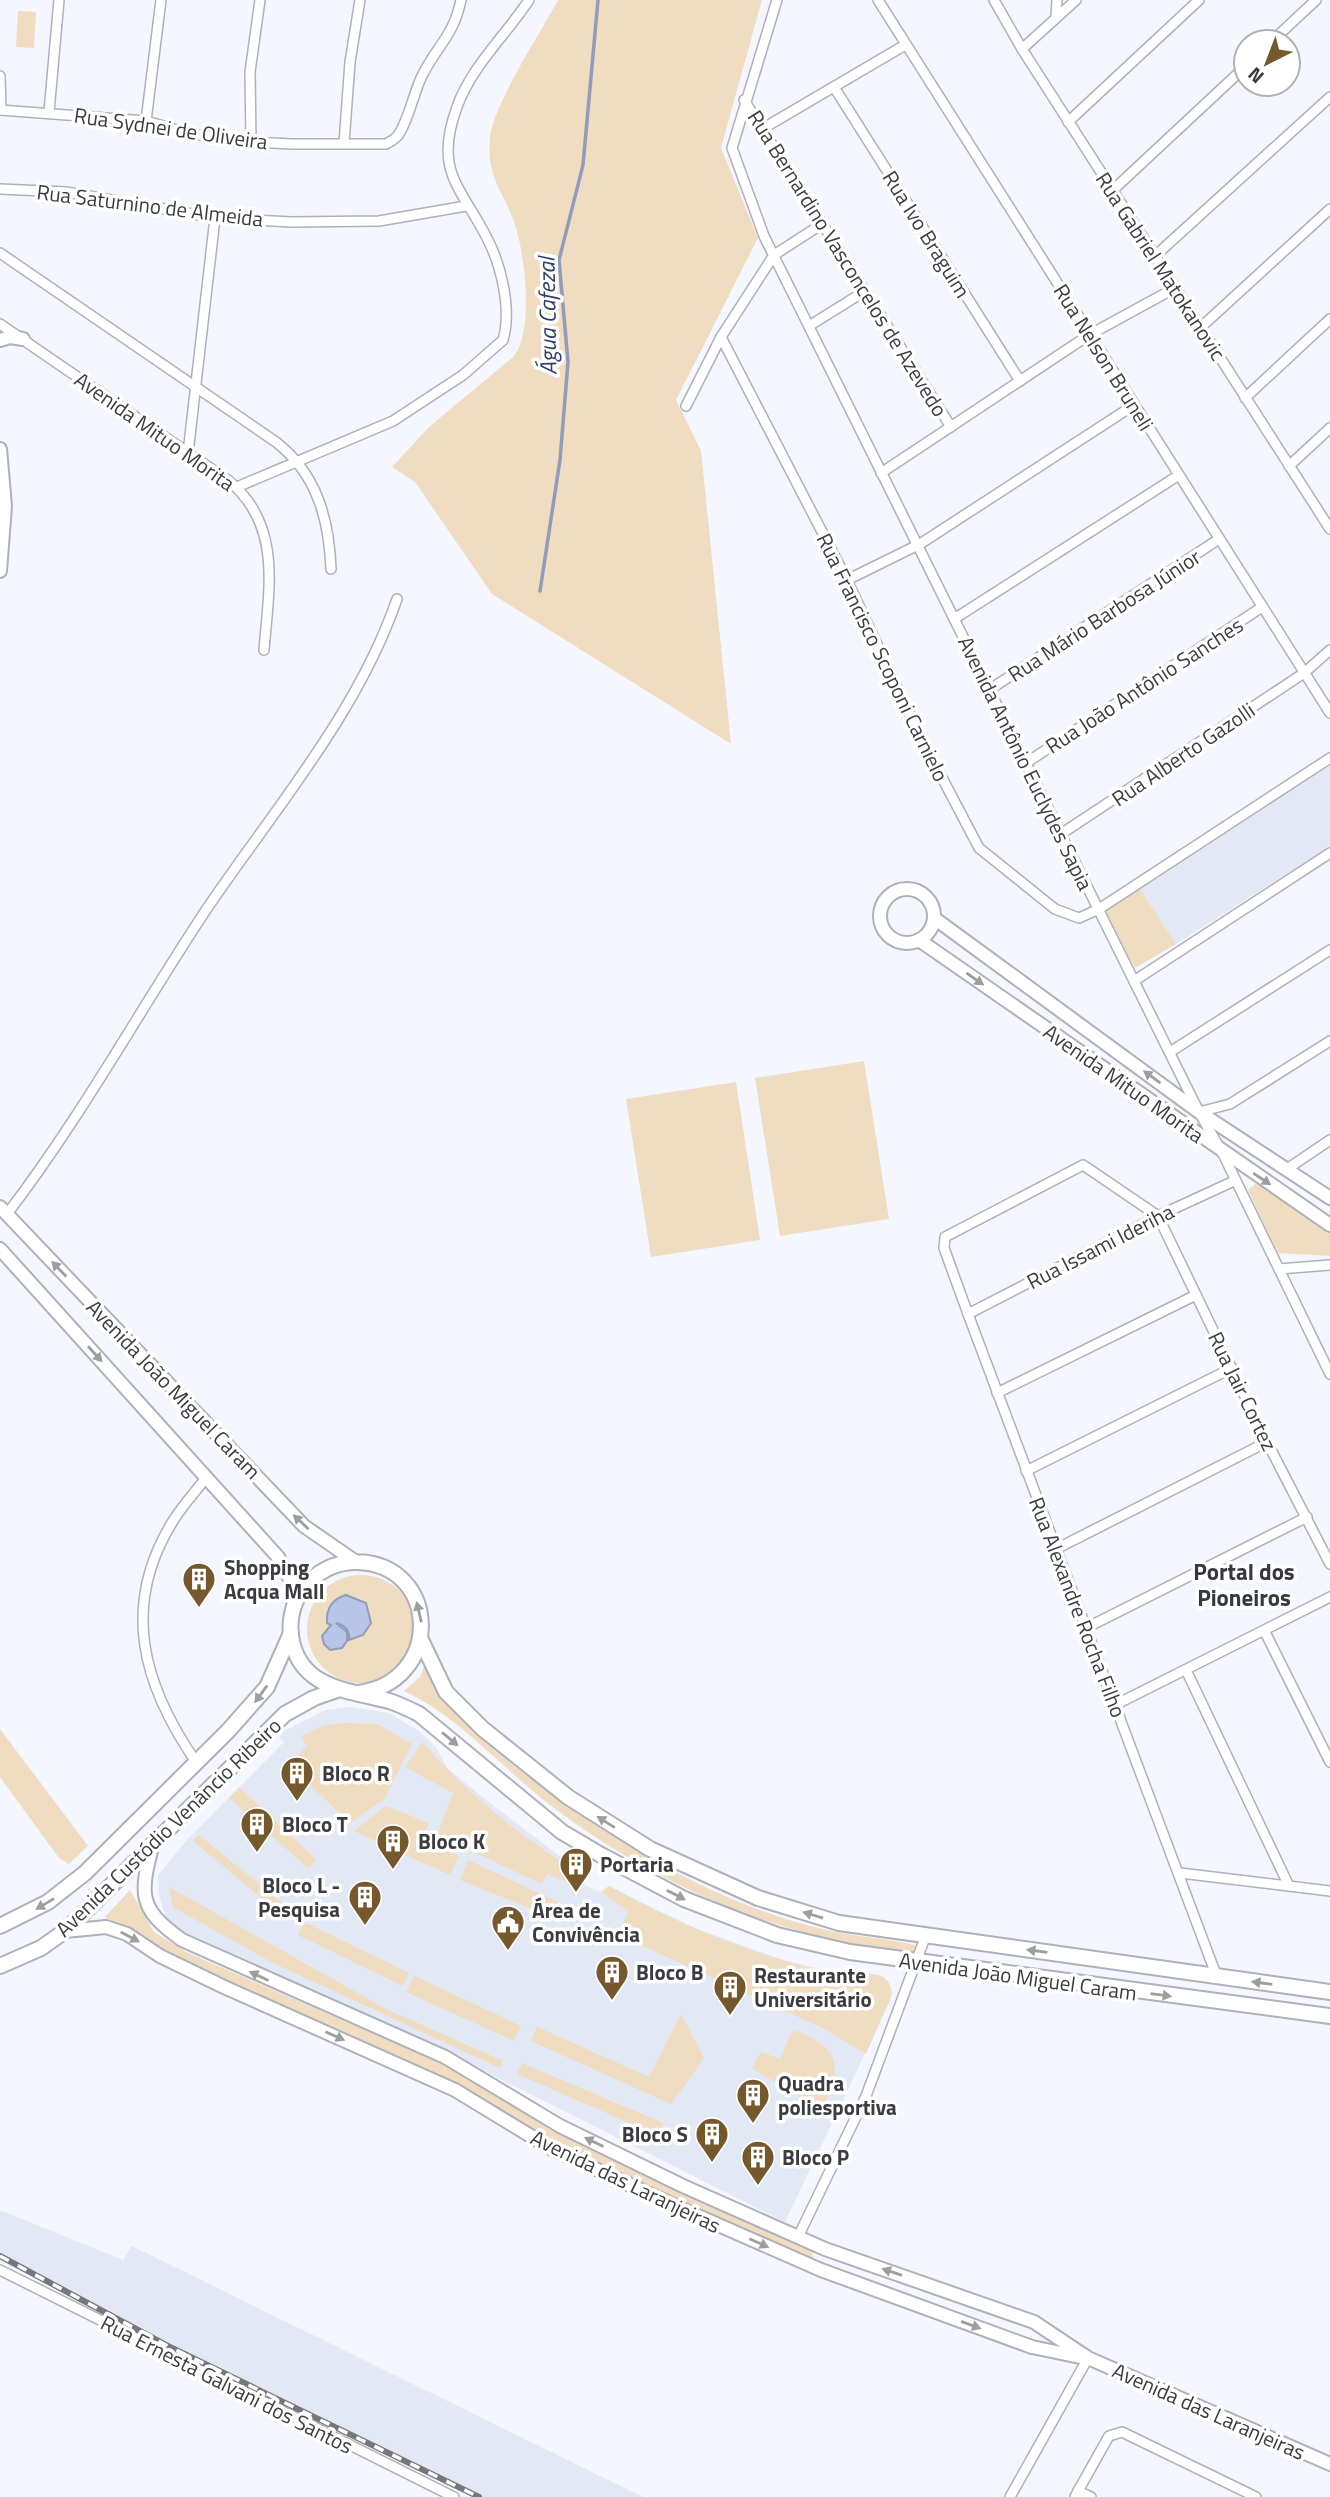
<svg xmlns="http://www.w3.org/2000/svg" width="1330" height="2497" viewBox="0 0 1330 2497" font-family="'Titillium Web',sans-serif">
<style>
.built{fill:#e2e8f4}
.green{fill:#f0dcc0}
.water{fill:#b7c5eb;stroke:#929cb8;stroke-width:2}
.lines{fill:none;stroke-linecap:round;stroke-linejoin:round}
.stream{stroke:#929cb8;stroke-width:3.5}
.minor-casing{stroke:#aeb1ba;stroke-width:12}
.tertiary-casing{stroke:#aeb1ba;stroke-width:16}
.primary-casing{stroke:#aeb1ba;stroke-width:18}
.minor{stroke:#fff;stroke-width:9}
.tertiary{stroke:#fff;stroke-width:12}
.primary{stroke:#fff;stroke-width:14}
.rail-casing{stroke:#76777c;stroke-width:6}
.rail{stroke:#fff;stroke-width:3.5;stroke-dasharray:10;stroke-linecap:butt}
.oneway{fill:#9d9ea0}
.labels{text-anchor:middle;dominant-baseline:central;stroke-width:7;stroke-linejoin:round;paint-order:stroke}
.street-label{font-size:21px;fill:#3b3c40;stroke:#fff}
.poi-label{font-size:21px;font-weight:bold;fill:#3b3c40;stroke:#fff;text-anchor:start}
.water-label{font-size:23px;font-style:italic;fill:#2d3c6c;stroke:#fff}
.neighbourhood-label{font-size:23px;font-weight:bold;fill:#363840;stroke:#fff}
</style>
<rect width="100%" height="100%" fill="#f4f7ff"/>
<g class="built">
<polygon points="1330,766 1330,846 1176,944 1140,889"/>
<polygon points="351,1707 389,1713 419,1731 436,1747 447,1768 486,1800 561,1857 564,1853 585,1866 580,1883 601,1892 609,1886 692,1927 780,1959 844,1975 845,1969 880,1975 889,1982 891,1999 785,2222 480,2069 168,1924 159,1896 158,1875 187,1840 284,1742 279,1737 286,1730 326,1710"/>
<polygon points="0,2210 123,2260 132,2246 643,2497 480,2497 0,2259"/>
</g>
<g class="green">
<path d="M558,0H762L721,148L758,238L676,400L701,451L731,744L492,594L415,482L392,467L430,426L513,357C534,334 525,257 516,228C506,193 486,181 490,138C492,107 542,30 558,0Z"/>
<polygon points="18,11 36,12 34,48 16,47"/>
<polygon points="1140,889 1176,944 1135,968 1104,912"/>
<polygon points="864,1061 889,1219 780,1236 755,1078"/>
<polygon points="736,1082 760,1240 651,1257 626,1099"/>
<polygon points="1257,1183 1330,1233 1330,1256 1278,1253 1248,1190"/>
<circle cx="361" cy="1629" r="54"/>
<path d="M424,1666C433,1679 440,1694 450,1706C478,1740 516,1768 551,1793C635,1854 724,1906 826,1930C855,1937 886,1938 915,1945V1952L911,1954C778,1937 657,1886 550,1805C503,1769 457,1715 404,1691L420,1677Z"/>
<polygon points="343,1723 377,1724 412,1744 384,1799 350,1823 290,1766 306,1746 302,1736 323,1726"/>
<polygon points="0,1729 88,1846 69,1864 59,1858 0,1777"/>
<path d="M423,1742C465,1792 519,1836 575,1870L570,1883L547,1874L542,1884L437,1835L453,1793L405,1767Z"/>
<polygon points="239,1787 316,1859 309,1869 229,1798"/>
<polygon points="386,1806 429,1823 422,1839 459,1856 450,1875 354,1831"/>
<polygon points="199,1835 293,1912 288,1920 193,1841"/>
<polygon points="468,1860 558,1902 552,1917 460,1880"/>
<path d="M609,1886C682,1926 759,1958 840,1975H844L845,1969L884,1977L891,1987L892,1994L866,2054L825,2029L619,1935L628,1911L601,1892Z"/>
<polygon points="169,1887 384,2008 503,2061 500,2068 273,1963 173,1907"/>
<polygon points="130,1890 154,1932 186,1952 443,2064 551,2130 812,2248 813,2258 746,2232 553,2147 458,2085 355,2038 262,2001 154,1948 105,1917"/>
<polygon points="304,1922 409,1973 403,1986 298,1935"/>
<polygon points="414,1976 521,2026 514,2041 406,1992"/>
<polygon points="681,2014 704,2058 671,2104 531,2041 537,2027 649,2077"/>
<path d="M798,2031C841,2052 841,2062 824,2106L811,2104L752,2068L761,2052L780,2059L792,2032Z"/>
<polygon points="522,2063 663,2123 657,2135 517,2074"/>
</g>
<path class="water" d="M346,1595L366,1603L371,1623L363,1635L349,1640C350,1630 345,1625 336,1623L347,1632V1641L342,1648L330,1650L324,1644L322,1636L331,1625L327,1623C326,1608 332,1599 346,1595Z"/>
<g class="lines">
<polyline class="stream" points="540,591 560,460 568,362 559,260 583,165 598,0"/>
<defs>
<g id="minor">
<polyline points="777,0 732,148 764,236 1199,1112 1223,1154 1330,1374"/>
<polyline points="878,0 1330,713"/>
<polyline points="994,0 1022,49 1330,529"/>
<polyline points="1056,18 1057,0"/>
<polyline points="1271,42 1316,0"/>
<polyline points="1022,49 1076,0"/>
<polyline points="0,76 1,110"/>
<polyline points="834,87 1020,381"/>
<polyline points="744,100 951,427"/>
<path d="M0,110L146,121L188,133L234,141L291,144H386C391,141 396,139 399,134C409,118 413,96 421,78C436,46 453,38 461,0"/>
<polyline points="49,112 59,0"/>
<polyline points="146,121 161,0"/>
<polyline points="1068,122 1199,0"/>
<polyline points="762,129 905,45"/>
<polyline points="251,141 250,72 260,0"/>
<polyline points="344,143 350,62 360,0"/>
<polyline points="0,189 66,192 215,218 291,222 379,221 466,206"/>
<polyline points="1113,190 1246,66"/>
<path d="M0,253L276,442C317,474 329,519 331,569"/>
<polyline points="1155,256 1330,97"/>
<path d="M0,324L229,481C282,525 269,588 264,650"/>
<polyline points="809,326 865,291"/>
<polyline points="1200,328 1330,209"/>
<polyline points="721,337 847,580 918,732 979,848 1055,909 1079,918 1099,909 1330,758"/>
<polyline points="1245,398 1330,319"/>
<polyline points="686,406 721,337 774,255 822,224"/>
<polyline points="188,453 215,218"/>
<polyline points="1289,466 1330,428"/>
<polyline points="881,473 1089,335 1175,288"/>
<path d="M237,487L393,421L463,375L503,340C512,309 501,264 486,236C459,185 434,170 457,107C471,67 506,35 529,0"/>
<polyline points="847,580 920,544 1134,405"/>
<polyline points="954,619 1179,475"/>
<polyline points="989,690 1219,539"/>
<polyline points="1026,763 1262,607"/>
<polyline points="1061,834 1304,673 1330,650"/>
<polyline points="1134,981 1330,853"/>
<polyline points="1170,1052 1330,950"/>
<polyline points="1199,1112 1230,1104 1330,1041"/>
<polyline points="1287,1169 1330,1140"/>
<path d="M7,1214C80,1119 138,1013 204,913C272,812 357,715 397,599"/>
<polyline points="1279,1269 1330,1265"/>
<polyline points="968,1314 1158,1216 1234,1181"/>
<polyline points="997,1393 1196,1295"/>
<polyline points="1026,1471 1232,1368"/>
<polyline points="1056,1549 1267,1442"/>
<polyline points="1086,1628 1307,1517"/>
<polyline points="1265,1632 1330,1762"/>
<polyline points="1186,1670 1289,1886"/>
<polyline points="1115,1705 1330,1597"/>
<path d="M196,1762C143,1685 120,1606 173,1521C182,1506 195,1492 206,1478"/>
<polyline points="1180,1873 1330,1891"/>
<polyline points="1217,1977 968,1314 944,1248 945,1237 1083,1165 1158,1216 1267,1442 1330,1564"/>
<polyline points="798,2237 866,2096 926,1935"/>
<polyline points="0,2270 454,2497"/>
<polyline points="1078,2491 1109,2436 1122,2432 1256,2497"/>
<polyline points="1010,2497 1088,2358"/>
<polyline points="1075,2497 1078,2491 1091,2497"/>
</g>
<g id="tertiary">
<polyline points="0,340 10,337 23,339"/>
<polyline points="0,449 5,506 0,571"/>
<circle cx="907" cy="916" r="27"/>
<polyline points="934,918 1199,1112 1330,1198"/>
<polyline points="919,940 1330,1225"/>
<polyline points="0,1207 304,1526 356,1562"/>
<polyline points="0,1249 278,1557 299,1596"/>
<path d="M153,1843C140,1894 137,1908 182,1940L445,2057L560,2126L683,2186L825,2249L1034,2322L1088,2358L1330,2464"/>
<polyline points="65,1931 106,1927 127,1934 160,1956 224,1987 455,2090 552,2149 682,2209 821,2270 1032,2347 1080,2357"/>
</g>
<g id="primary">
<polyline points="421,1640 446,1692 483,1729 568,1797 650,1849 758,1898 839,1923 1330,1992"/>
<path d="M358,1693C444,1682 440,1564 357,1562C336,1561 314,1573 302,1590C293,1603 289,1620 291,1636C299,1689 348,1690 389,1701C399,1704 409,1709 419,1714L562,1832L601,1855L684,1899L777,1935L850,1952L1330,2016"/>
<polyline points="0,1926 48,1902 85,1873 228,1731 267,1687 291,1633"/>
<polyline points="0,1966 41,1948 65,1931 285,1714 314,1698 337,1690"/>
</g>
</defs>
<use href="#minor" class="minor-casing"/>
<use href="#tertiary" class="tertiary-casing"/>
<use href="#primary" class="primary-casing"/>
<use href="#minor" class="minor"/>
<use href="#tertiary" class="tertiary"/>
<use href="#primary" class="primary"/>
<defs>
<polyline id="rail" points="0,2256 166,2345 479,2497"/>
</defs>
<use href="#rail" class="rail-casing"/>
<use href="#rail" class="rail"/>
</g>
<defs><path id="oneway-solid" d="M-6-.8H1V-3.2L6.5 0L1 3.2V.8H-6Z" transform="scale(1.75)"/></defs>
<g class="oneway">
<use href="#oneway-solid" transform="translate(975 979) rotate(35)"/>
<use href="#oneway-solid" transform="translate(1152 1077) rotate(-144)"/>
<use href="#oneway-solid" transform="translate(1262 1179) rotate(34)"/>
<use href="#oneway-solid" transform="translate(59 1269) rotate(-134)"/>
<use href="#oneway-solid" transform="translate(95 1354) rotate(48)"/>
<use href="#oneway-solid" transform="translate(301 1522) rotate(-137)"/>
<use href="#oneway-solid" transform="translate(419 1612) rotate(-103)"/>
<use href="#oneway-solid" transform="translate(261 1694) rotate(126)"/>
<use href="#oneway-solid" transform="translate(450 1739) rotate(40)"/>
<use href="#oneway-solid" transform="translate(606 1822) rotate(-148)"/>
<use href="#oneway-solid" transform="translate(676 1895) rotate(27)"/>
<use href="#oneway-solid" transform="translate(45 1904) rotate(149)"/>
<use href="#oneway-solid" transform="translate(813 1915) rotate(-163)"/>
<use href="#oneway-solid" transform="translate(130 1937) rotate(28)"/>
<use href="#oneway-solid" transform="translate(1037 1951) rotate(-172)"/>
<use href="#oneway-solid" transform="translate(259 1976) rotate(-155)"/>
<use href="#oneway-solid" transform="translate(1262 1983) rotate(-172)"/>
<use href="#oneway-solid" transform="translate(1161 1995) rotate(7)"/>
<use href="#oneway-solid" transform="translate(335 2036) rotate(24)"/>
<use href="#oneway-solid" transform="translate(594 2142) rotate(-154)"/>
<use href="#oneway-solid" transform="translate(759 2243) rotate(24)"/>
<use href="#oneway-solid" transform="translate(892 2272) rotate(-161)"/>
<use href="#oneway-solid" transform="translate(971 2325) rotate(20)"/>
</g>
<defs>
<symbol id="building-pin" viewBox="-11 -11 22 30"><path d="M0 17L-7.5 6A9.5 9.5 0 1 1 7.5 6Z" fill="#75582c" stroke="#fff"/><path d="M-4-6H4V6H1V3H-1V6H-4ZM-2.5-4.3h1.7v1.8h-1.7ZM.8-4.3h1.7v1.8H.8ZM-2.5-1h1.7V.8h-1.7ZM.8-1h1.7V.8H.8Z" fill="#fff"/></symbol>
<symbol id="civic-pin" viewBox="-11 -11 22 30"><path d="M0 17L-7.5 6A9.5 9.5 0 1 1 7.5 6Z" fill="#75582c" stroke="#fff"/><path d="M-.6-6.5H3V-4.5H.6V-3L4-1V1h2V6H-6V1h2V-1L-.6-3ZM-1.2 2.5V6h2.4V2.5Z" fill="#fff"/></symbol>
</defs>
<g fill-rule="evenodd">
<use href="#building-pin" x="180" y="1560" width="38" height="52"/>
<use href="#building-pin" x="278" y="1754" width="38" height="52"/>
<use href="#building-pin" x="238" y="1805" width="38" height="52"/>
<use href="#building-pin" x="374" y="1822" width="38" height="52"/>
<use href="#building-pin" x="557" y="1845" width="38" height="52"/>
<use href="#building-pin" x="346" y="1878" width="38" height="52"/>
<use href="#civic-pin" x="489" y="1903" width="38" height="52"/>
<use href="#building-pin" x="593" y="1953" width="38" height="52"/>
<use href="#building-pin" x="711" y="1968" width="38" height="52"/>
<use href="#building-pin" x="734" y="2076" width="38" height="52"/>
<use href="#building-pin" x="693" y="2115" width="38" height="52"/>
<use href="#building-pin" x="739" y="2138" width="38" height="52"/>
</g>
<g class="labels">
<g class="street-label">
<text transform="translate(171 128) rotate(8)">Rua Sydnei de Oliveira</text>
<text transform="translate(150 205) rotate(7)">Rua Saturnino de Almeida</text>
<text transform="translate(927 234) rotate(58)">Rua Ivo Braguim</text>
<text transform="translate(848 263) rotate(58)">Rua Bernardino Vasconcelos de Azevedo</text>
<text transform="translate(1161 266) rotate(57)">Rua Gabriel Matokanovic</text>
<text transform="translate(1104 357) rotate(58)">Rua Nelson Bruneli</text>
<text transform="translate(155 431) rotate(35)">Avenida Mituo Morita</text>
<text transform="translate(1104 615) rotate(-33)">Rua Mário Barbosa Júnior</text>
<text transform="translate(883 657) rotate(64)">Rua Francisco Scoponi Carnielo</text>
<text transform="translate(1144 685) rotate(-33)">Rua João Antônio Sanches</text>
<text transform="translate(1183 754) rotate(-34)">Rua Alberto Gazolli</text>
<text transform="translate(1026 763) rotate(64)">Avenida Antônio Euclydes Sapia</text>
<text transform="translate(1124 1083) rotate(35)">Avenida Mituo Morita</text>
<text transform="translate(1100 1246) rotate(-27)">Rua Issami Ideriha</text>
<text transform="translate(174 1389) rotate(46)">Avenida João Miguel Caram</text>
<text transform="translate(1243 1391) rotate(64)">Rua Jair Cortez</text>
<text transform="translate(1078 1607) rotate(69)">Rua Alexandre Rocha Filho</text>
<text transform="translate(168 1827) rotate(-44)">Avenida Custódio Venâncio Ribeiro</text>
<text transform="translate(1018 1976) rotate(8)">Avenida João Miguel Caram</text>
<text transform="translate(626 2181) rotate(26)">Avenida das Laranjeiras</text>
<text transform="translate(227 2384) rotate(27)">Rua Ernesta Galvani dos Santos</text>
<text transform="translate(1209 2411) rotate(24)">Avenida das Laranjeiras</text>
</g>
<g class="poi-label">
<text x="224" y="1567">Shopping<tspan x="224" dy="24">Acqua Mall</tspan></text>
<text x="322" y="1773">Bloco R</text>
<text x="282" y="1824">Bloco T</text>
<text x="418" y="1841">Bloco K</text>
<text x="600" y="1864">Portaria</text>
<text x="340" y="1885" text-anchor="end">Bloco L -<tspan x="340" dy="24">Pesquisa</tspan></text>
<text x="532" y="1910">Área de<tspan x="532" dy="24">Convivência</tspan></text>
<text x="636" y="1972">Bloco B</text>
<text x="754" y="1975">Restaurante<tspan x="754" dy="24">Universitário</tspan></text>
<text x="778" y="2083">Quadra<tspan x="778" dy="24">poliesportiva</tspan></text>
<text x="688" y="2134" text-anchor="end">Bloco S</text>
<text x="782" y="2157">Bloco P</text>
</g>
<g class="water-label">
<text transform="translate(547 316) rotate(-91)">Água Cafezal</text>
</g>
<g class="neighbourhood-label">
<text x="1244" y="1571">Portal dos<tspan x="1244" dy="26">Pioneiros</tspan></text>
</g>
</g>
<g transform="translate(1267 63) rotate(222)"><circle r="33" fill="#ffffff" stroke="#b1b1b3" stroke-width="2"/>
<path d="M0-5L12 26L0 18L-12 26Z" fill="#75582c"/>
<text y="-10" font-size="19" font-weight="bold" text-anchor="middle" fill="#3b3c40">N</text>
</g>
</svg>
